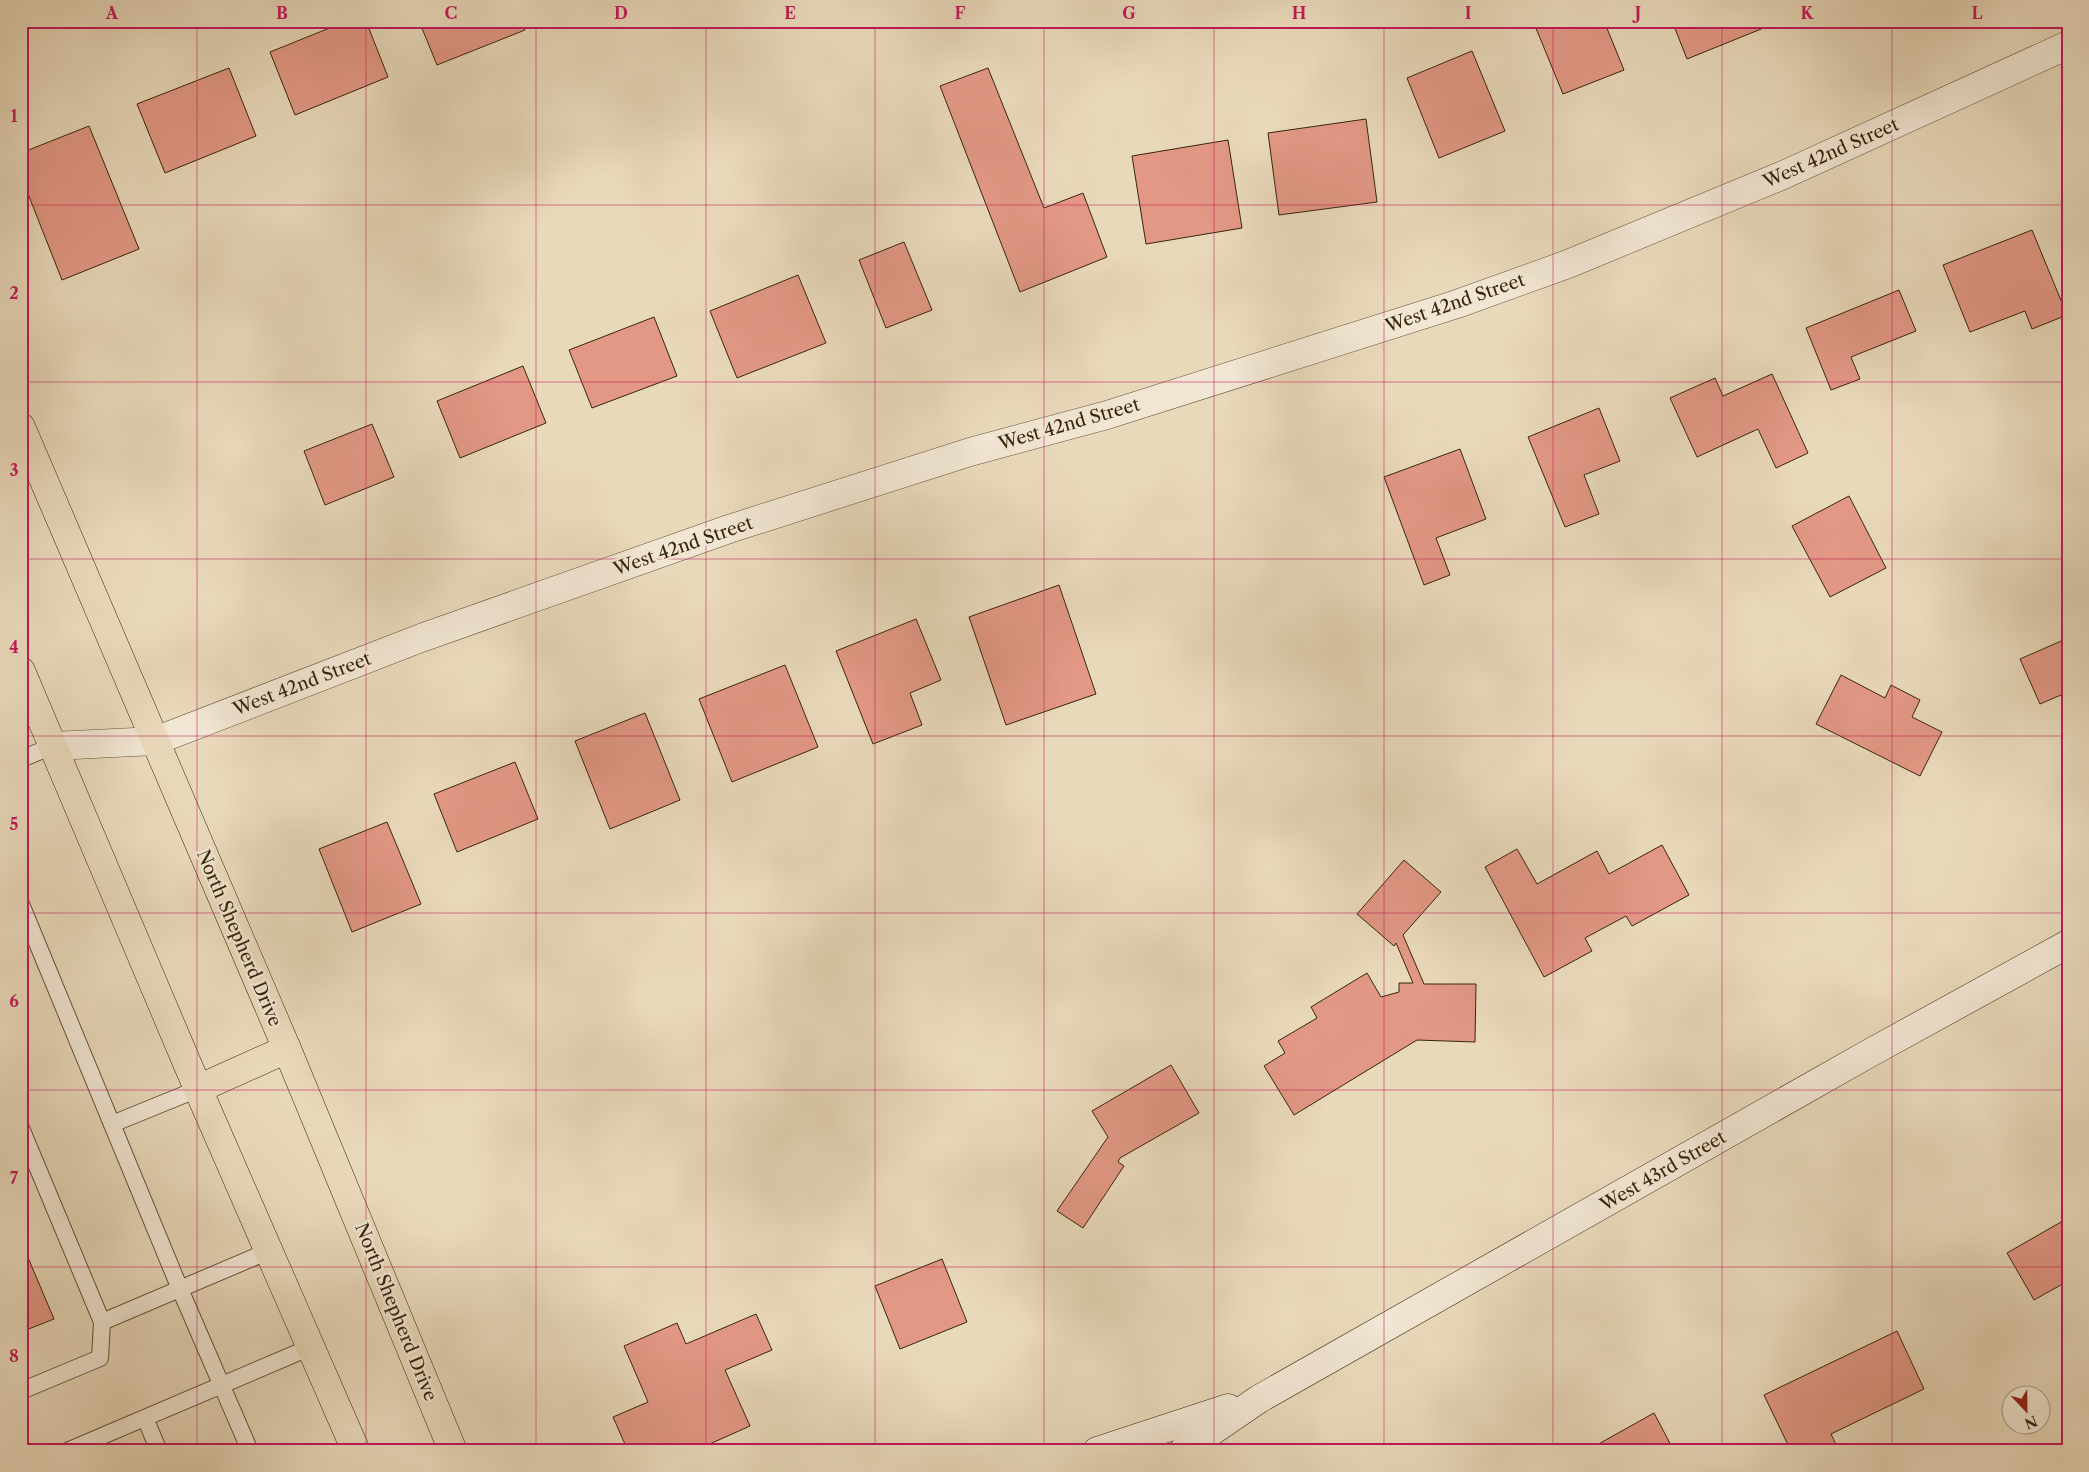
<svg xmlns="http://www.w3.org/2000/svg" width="2089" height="1472" viewBox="0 0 2089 1472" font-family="'Libre Caslon Text',serif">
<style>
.building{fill:#e29885;stroke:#38250b}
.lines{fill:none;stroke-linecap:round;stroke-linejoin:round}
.lane-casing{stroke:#645237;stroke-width:18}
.street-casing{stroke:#645237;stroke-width:29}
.secondary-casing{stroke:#38250b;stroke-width:29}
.primary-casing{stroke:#38250b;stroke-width:29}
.lane{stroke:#f1e6d3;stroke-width:16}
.street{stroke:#f1e6d3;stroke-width:28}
.secondary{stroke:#f1e6d3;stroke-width:28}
.primary{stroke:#e9d9bb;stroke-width:28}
.grid{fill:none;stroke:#c2185b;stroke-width:1;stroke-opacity:0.55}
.labels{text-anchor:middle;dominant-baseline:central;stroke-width:4.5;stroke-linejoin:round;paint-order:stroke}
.street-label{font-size:18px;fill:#38250b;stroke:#f1e6d3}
.neatline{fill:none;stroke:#c2185b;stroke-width:2}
.grid-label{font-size:16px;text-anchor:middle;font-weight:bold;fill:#c2185b}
</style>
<rect width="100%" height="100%" fill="#e9d9bb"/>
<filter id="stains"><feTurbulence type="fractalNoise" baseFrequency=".004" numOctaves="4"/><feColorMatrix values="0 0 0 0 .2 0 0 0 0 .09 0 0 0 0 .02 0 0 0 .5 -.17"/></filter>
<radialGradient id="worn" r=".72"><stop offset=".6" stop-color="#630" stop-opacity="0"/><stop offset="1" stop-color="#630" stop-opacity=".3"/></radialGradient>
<g class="building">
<polygon points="347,21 366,21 388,77 295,115 270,52"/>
<polygon points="419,21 521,21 525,30 437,65"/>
<polygon points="1533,21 1604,21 1624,70 1563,94"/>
<polygon points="1672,21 1764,21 1766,27 1687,59"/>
<polygon points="1472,51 1505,131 1439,158 1407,78"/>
<polygon points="229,68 256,136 165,173 137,104"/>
<polygon points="988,68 1044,208 1083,193 1107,257 1020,292 940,86"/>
<polygon points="1366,119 1377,202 1279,215 1268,133"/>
<polygon points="89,126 139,249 62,280 21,176 21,153"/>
<polygon points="1228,140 1242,228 1146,244 1132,156"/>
<polygon points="2032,230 2067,315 2032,329 2025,311 1970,332 1943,265"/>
<polygon points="904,242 932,310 886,328 859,260"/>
<polygon points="798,275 826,343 737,378 710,311"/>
<polygon points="1899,290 1916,331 1851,357 1860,379 1831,390 1806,328"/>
<polygon points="654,317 677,376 592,408 569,350"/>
<polygon points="523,366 546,423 460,458 437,401"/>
<polygon points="1772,374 1808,453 1776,468 1758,429 1697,457 1670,398 1715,378 1723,396"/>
<polygon points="1599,408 1620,461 1584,475 1599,514 1565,527 1528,437"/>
<polygon points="372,424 394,477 325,505 304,451"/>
<polygon points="1460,449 1486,519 1436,538 1450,575 1424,585 1384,477"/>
<polygon points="1849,496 1886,568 1830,597 1792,526"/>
<polygon points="1059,585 1096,694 1006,725 969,617"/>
<polygon points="916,619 941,680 910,693 922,725 873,744 836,651"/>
<polygon points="2068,638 2068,692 2040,704 2020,659"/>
<polygon points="785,665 818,747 732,782 699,699"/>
<polygon points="1841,675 1885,698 1891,685 1920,700 1912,717 1942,732 1920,776 1816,724"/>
<polygon points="645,713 680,800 610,829 575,741"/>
<polygon points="515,762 538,819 457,852 434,794"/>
<polygon points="387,822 421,904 352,932 319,849"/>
<polygon points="1662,845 1689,895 1632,926 1626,916 1585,938 1592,951 1544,977 1485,867 1517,849 1537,884 1597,851 1609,874"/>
<polygon points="1404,860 1441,892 1403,935 1424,984 1476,984 1475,1042 1417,1040 1294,1115 1264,1066 1285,1053 1278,1041 1317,1018 1311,1007 1367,973 1381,997 1399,992 1399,983 1413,983 1396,943 1394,946 1357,914"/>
<polygon points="1171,1065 1199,1113 1120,1158 1118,1162 1124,1166 1083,1228 1057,1211 1108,1137 1092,1111"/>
<polygon points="2068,1218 2068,1281 2034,1300 2007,1253"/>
<polygon points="21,1241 54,1319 21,1332"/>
<polygon points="942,1259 967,1322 900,1349 875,1286"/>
<polygon points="756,1314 772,1350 725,1370 750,1426 694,1451 628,1451 613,1417 648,1402 624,1346 677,1323 686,1344"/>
<polygon points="1897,1331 1924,1389 1831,1434 1839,1451 1791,1451 1764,1395"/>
<polygon points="1654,1413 1674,1451 1586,1451"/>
</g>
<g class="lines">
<defs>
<g id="lane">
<polyline points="21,759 53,746"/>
<polyline points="21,904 180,1289 250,1451"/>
<polyline points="112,1124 198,1089"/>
<polyline points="21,1128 102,1322 100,1358 21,1391"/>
<polyline points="102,1322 269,1251"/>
<polyline points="145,1418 159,1451"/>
<polyline points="67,1451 311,1347"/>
</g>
<polyline id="street" points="53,746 155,741 421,638 729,529 970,452 1107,415 1457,304 1568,264 1781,176 2068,45"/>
<g id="secondary">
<polyline points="1097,1451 1228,1408"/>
<polyline points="1183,1451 1259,1399 1868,1054 2068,944"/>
</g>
<g id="primary">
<polyline points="21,427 287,1049 453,1451"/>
<polyline points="21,671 198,1089 356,1451"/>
<polyline points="198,1089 287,1049"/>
</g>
</defs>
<use href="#lane" class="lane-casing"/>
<use href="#street" class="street-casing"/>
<use href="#secondary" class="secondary-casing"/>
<use href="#primary" class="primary-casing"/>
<use href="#lane" class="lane"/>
<use href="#street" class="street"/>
<use href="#secondary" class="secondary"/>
<use href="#primary" class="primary"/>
</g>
<path class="grid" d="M197,21V1451M366,21V1451M536,21V1451M706,21V1451M875,21V1451M1044,21V1451M1214,21V1451M1384,21V1451M1553,21V1451M1722,21V1451M1892,21V1451M21,205H2068M21,382H2068M21,559H2068M21,736H2068M21,913H2068M21,1090H2068M21,1267H2068"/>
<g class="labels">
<g class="street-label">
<text transform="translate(1831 153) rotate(-24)">West 42nd Street</text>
<text transform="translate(1455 303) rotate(-19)">West 42nd Street</text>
<text transform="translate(1069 424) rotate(-16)">West 42nd Street</text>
<text transform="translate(683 546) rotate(-19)">West 42nd Street</text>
<text transform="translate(302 684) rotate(-21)">West 42nd Street</text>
<text transform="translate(239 938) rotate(67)">North Shepherd Drive</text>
<text transform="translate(1663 1171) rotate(-30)">West 43rd Street</text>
<text transform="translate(396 1312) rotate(68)">North Shepherd Drive</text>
</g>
</g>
<rect width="2089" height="1472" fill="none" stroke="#e9d9bb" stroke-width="55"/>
<g transform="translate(2026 1410) rotate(158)"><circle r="24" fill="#f1e6d3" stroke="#a79983"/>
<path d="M0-4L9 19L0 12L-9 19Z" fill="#8f2418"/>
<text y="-8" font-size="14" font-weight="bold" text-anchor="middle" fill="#38250b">N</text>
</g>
<rect x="28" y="28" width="2034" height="1416" class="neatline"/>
<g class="grid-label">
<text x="112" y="19">A</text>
<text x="282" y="19">B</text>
<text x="451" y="19">C</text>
<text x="621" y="19">D</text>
<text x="790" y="19">E</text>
<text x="960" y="19">F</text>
<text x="1129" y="19">G</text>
<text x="1299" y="19">H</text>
<text x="1468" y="19">I</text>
<text x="1638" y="19">J</text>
<text x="1807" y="19">K</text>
<text x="1977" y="19">L</text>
<text x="14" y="122">1</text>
<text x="14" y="299">2</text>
<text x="14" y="476">3</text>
<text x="14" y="653">4</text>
<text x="14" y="830">5</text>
<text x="14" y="1007">6</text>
<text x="14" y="1184">7</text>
<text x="14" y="1362">8</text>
</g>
<rect width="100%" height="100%" filter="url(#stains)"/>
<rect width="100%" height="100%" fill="url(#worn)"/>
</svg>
